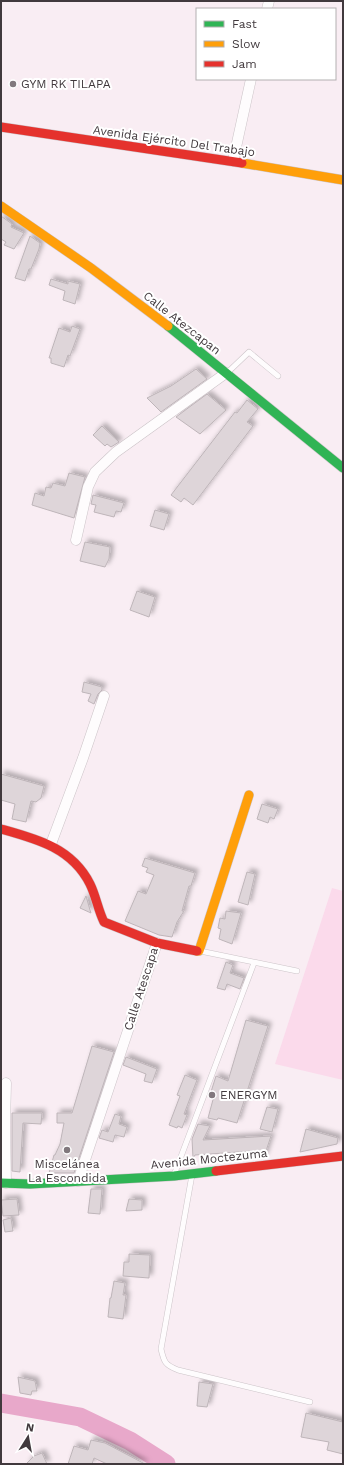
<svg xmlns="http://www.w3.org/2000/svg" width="344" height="1465" viewBox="0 0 344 1465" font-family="'Work Sans',sans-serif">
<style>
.built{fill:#f8e2ed}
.green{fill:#fbdaeb}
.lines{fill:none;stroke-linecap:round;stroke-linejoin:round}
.river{stroke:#e8a8ca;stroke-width:19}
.building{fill:#ded5d9;stroke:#beb5b9;filter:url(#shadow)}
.lane-casing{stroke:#ccc4c8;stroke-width:6}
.street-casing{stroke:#ccc4c8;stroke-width:11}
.fast-casing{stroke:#ccc4c8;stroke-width:10}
.slow-casing{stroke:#ccc4c8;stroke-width:10}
.jam-casing{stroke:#ccc4c8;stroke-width:10}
.lane{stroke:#fefcfd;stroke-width:5}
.street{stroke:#fefcfd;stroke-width:10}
.fast{stroke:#30b455;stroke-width:9}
.slow{stroke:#ff9f0a;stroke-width:9}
.jam{stroke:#e5322d;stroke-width:9}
.poi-dot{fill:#81787d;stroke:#fff;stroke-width:1.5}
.labels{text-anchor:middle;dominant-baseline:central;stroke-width:4;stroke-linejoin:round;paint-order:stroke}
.poi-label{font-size:12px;fill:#41393d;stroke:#fff;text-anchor:start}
.street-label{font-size:12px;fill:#41393d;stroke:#fff}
</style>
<defs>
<filter id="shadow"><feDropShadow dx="3.5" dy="-3.5" stdDeviation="2" flood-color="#0004"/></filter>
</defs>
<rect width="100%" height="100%" fill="#f9edf3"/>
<polygon class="built" points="108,1427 176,1464 97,1464"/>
<polygon class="green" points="332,888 343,891 343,1080 275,1064"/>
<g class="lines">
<polyline class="river" points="1,1403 80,1417 130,1441 166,1464"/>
</g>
<g class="building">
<polygon points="1,216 12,224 11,227 24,233 14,249 4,245 6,242 1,239"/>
<polygon points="30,236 40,243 39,249 31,269 29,269 25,281 15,278"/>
<polygon points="51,279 68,284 68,281 80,284 75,304 63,300 65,291 49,285"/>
<polygon points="72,326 80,329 70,356 68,355 64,367 51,363 51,358 49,358 59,328 70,332"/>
<polygon points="196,369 207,379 161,412 147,398 171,386"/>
<polygon points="207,394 226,410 200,434 176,417"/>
<polygon points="247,400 258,409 247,422 253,426 193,505 184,498 181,502 171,495 235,412 237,413"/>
<polygon points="102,426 119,442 111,447 107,444 105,446 93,435"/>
<polygon points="69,473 85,477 74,518 32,505 35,493 44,496 46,487 51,488 53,483 65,486"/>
<polygon points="93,495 124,503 121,512 116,511 114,517 94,512 96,505 91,504"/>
<polygon points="155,510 169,514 164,530 150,526"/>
<polygon points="85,542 110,547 109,559 105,567 80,561"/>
<polygon points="137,591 155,597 149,617 130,610"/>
<polygon points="84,682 102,687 102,690 98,694 94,704 88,701 91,694 82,692"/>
<polygon points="1,774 44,786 41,798 36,802 31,801 26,822 12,819 15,804 1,800"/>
<polygon points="262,804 278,809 274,819 270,817 268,823 257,819"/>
<polygon points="145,858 195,873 191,886 189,886 182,911 184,911 177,922 172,937 159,935 125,921 138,891 146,894 154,875 146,872 148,868 142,866"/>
<polygon points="247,872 255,874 248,905 238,902"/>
<polygon points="86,896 90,910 91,913 80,908"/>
<polygon points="226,911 241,913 232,944 219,939 221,929 218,928 220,918 225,919"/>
<polygon points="226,962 233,965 230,973 244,978 240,989 227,984 225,990 217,988"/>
<polygon points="246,1020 268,1026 237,1123 218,1118 217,1120 208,1118 214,1096 210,1095 216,1076 228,1081"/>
<polygon points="92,1046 114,1052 74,1173 49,1173 54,1155 55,1155 60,1144 64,1123 57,1123 57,1113 72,1113"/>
<polygon points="126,1057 157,1069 152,1083 144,1081 146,1074 123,1065"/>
<polygon points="185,1075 197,1080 184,1114 187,1115 182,1128 178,1126 177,1128 169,1125 180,1096 177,1095"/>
<polygon points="267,1107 278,1109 272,1132 260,1129"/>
<polygon points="12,1113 42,1113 41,1124 23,1123 20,1172 12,1171"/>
<polygon points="115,1114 121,1116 119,1124 127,1127 124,1137 115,1135 113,1142 99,1138 102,1130 108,1132"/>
<polygon points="198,1124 210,1126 203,1140 271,1136 264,1157 251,1158 253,1151 195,1155 193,1158 192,1139"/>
<polygon points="306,1129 338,1138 337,1144 300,1152"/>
<polygon points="91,1189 102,1189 100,1214 88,1213"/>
<polygon points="17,1199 19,1215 3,1216 1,1200"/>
<polygon points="129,1199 142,1200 142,1210 126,1211"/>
<polygon points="11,1218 13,1231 5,1232 3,1220"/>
<polygon points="129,1254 150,1255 149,1278 123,1276 124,1262 129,1262"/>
<polygon points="114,1281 125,1283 123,1295 126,1295 123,1319 108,1317 110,1298 111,1298"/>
<polygon points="18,1377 35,1381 37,1391 32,1391 31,1395 20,1393"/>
<polygon points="199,1382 213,1384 207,1407 197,1406"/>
<polygon points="306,1413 343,1422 343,1454 327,1450 329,1442 301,1437"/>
<polygon points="91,1440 105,1443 145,1464 107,1464 94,1458 92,1464 68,1464 74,1446 88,1450"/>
<polygon points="42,1453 47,1464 26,1464 34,1456"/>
</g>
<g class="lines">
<defs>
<g id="lane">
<polyline points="227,373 249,352 278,376"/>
<polyline points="200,951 297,971"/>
<polyline points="174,1175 254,963"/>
<path d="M192,1175L161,1349C164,1362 165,1365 178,1370L310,1402"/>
</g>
<g id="street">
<polyline points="267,9 269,1"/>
<polyline points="233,161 251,79"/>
<polyline points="76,540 88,487 95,472 116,452 226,373"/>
<polyline points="51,844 83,758 104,696"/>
<polyline points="6,1083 5,1125 6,1183"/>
<polyline points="78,1181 157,943"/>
</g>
<g id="fast">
<polyline points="168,326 343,468"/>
<polyline points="1,1183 30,1184 174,1176 216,1171"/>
</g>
<g id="slow">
<polyline points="242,163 343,180"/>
<polyline points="1,206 91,268 168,326"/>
<polyline points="197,951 199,951 249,795"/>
</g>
<g id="jam">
<polyline points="1,127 242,163"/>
<path d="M1,829C37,839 72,848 90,884C96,896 98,910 104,922L157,943L197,951"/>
<polyline points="216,1171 343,1156"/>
</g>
</defs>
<use href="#lane" class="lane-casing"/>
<use href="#street" class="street-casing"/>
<use href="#fast" class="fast-casing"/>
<use href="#slow" class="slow-casing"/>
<use href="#jam" class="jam-casing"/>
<use href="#lane" class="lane"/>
<use href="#street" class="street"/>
<use href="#fast" class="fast"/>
<use href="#slow" class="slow"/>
<use href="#jam" class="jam"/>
</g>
<g class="poi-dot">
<circle cx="13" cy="84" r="4"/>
<circle cx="212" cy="1095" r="4"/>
<circle cx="67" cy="1150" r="4"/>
</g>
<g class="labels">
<g class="poi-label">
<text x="21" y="84">GYM RK TILAPA</text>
<text x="220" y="1095">ENERGYM</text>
<text x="67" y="1164" text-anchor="middle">Miscelánea<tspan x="67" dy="14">La Escondida</tspan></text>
</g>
<g class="street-label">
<text transform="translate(174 141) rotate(8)">Avenida Ejército Del Trabajo</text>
<text transform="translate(182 323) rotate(38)">Calle Atezcapan</text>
<text transform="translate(141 989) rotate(-72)">Calle Atescapa</text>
<text transform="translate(209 1159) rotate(-6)">Avenida Moctezuma</text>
</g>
</g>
<rect width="344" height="1465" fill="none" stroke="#41393d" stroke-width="4"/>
<rect x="196" y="8" width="140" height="72" fill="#ffffff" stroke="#b3b0b1"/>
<rect x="204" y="21" width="20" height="6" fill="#30b455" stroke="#b3b0b1"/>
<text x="232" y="28" font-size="12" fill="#41393d">Fast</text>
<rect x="204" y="41" width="20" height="6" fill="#ff9f0a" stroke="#b3b0b1"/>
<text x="232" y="48" font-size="12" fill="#41393d">Slow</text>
<rect x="204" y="61" width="20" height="6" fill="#e5322d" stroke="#b3b0b1"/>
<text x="232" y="68" font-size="12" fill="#41393d">Jam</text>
<g transform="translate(28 1437) rotate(11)" stroke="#ffffff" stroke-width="3" paint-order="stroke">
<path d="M0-3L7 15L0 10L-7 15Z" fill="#41393d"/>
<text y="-6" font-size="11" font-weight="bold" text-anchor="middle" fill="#41393d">N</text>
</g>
</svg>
